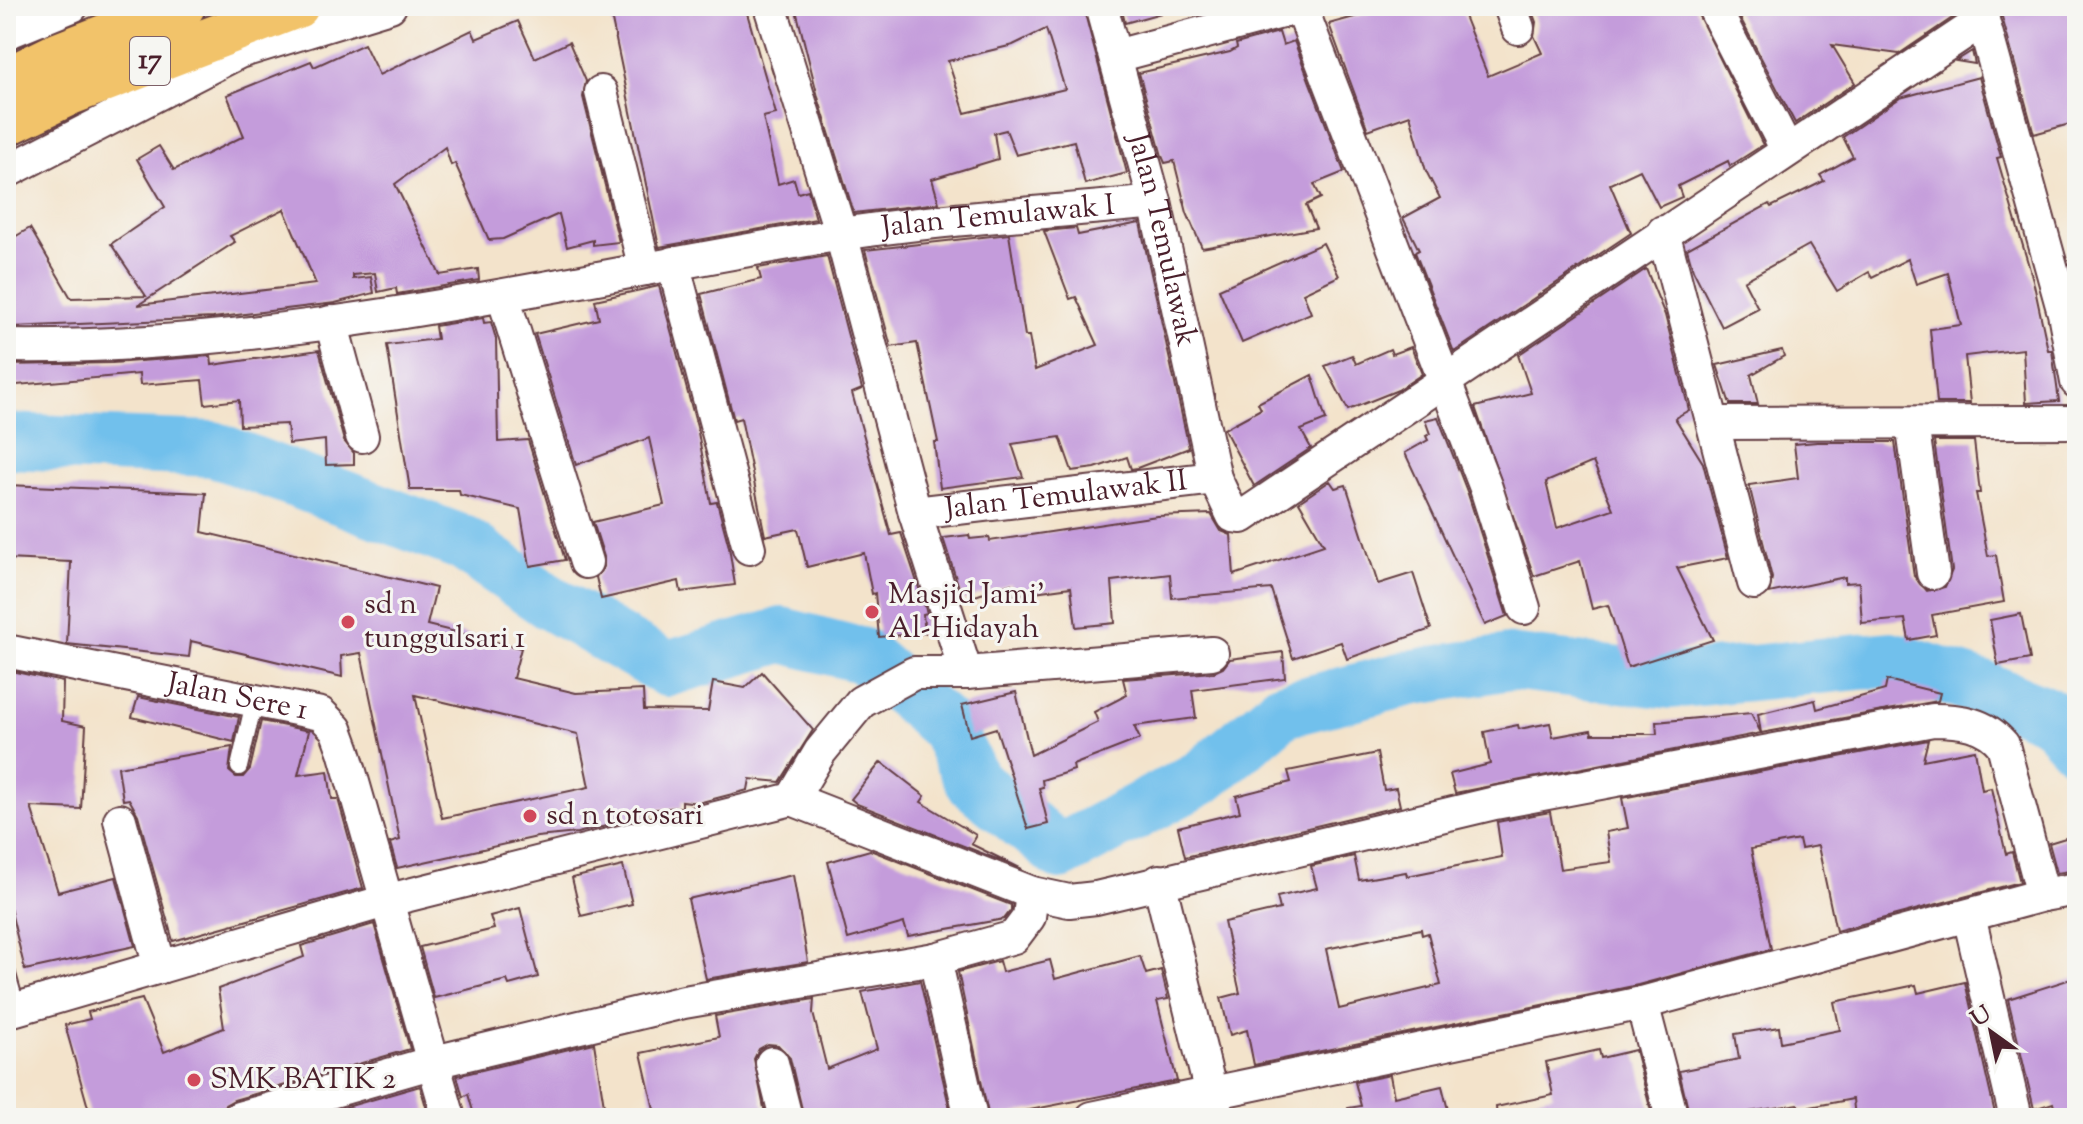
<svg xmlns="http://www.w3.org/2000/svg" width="2083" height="1124" viewBox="0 0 2083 1124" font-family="'Sorts Mill Goudy',serif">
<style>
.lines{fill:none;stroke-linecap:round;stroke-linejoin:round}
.river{stroke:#71c0ec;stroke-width:56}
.building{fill:#c49cdb;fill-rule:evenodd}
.service-casing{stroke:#633c43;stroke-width:20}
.minor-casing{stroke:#633c43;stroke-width:36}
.trunk-casing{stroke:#633c43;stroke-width:48}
.service{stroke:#fff;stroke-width:16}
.minor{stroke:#fff;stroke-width:32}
.trunk{stroke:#f2c36a;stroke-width:44}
.poi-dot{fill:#d1495b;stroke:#f6f6f2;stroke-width:3}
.labels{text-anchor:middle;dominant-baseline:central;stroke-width:6;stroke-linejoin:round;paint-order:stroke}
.shield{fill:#f6f6f2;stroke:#7e6067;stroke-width:2}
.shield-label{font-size:28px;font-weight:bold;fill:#4a1f2b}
.street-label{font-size:30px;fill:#4a1f2b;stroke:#f6f6f2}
.poi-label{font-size:30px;fill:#4a1f2b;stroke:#f6f6f2;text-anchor:start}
</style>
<rect width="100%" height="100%" fill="#f6f6f2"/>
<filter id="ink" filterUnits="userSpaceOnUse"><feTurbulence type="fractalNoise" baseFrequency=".0125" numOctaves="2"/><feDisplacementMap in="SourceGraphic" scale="16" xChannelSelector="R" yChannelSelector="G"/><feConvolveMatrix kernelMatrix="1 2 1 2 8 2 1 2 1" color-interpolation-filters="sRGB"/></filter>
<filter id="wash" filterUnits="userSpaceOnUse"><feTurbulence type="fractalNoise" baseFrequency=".006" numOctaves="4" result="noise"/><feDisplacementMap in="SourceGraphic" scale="32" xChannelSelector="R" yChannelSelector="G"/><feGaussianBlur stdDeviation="1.8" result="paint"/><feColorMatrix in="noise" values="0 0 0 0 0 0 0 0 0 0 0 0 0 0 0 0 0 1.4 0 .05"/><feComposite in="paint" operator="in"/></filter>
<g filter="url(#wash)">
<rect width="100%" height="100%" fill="#f3e3cb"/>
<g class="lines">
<polyline class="river" points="6,441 213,449 463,543 549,602 667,669 782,635 864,656 946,727 974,783 1060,852 1202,777 1283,710 1410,678 1509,662 1671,681 1890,659 1981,688 2049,716 2077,746"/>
</g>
<g id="blocks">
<g class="building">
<polygon points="609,6 745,6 776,114 763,117 778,184 794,179 798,193 808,190 816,219 659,247"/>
<path d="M795,6H1083L1127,173L1085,184L1074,141L1016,155L1006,130L994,133L998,159L932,179L939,203L854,213L818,97ZM1046,29L1065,89L965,113L948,61L1013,45Z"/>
<polygon points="1121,6 1160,6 1161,13 1125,23"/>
<polygon points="1394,6 1460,6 1488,76 1542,53 1534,36 1536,22 1530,6 1694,6 1763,145 1730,166 1728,161 1678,186 1682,197 1659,207 1640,170 1610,184 1631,233 1454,352 1415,252 1419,250 1403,218 1440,198 1426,171 1410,115 1368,130 1329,24"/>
<polygon points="1734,6 1961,6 1961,12 1899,54 1832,45 1855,83 1795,123"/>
<polygon points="1999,6 2077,6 2077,122 2034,134"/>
<path d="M518,21L535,58L569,42L586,81L583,97L619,242L593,245V240L567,247L559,214L503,239L489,240L455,163L451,165L445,147L395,184L440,275L478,269L479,280L397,294L396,288L378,292L375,273L353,275V279L371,277L374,293L335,303L213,318L12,327L6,291V242L30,228L71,298L146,296L111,244L165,207L137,159L159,146L174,170L244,136L227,95L311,61L314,67L364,44L379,75L472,30L476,39ZM284,209L316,284L138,305L235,242L230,236Z"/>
<polygon points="1279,32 1283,45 1294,41 1344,172 1314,184 1321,198 1306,205 1316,228 1202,248 1187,213 1174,161 1165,163 1162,156 1139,73 1230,52 1237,48 1236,44"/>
<polygon points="1972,51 1975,64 1956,61"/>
<polygon points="1979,77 2001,157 1997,158 2033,280 2048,350 2052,350 2059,401 2026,403 2023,349 1965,356 1970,403 1937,403 1930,329 1961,325 1948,273 1916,284 1908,259 1872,277 1869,272 1837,291 1809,245 1744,281 1758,308 1722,327 1693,270 1687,249 1769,204 1771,207 1824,181 1820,175 1853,157 1843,137 1900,98"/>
<polygon points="1140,223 1189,448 1137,468 1131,469 1127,457 1095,468 1072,471 1060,437 1012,444 1023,477 940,488 934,442 938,442 917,343 891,347 865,250 1009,234 1025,336 1029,336 1035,370 1098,345 1076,297 1070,299 1044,231 1076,228 1078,235"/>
<polygon points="1323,243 1339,276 1303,293 1311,313 1242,343 1219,289"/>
<polygon points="827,256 862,389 852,393 891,535 901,533 927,613 923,614 925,633 879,637 875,593 872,594 864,553 807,567 798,529 765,536 741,418 734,420 701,294 761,279 758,268"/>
<path d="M1646,269L1665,315L1689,410L1675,418L1703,463L1728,558L1677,568L1713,640L1628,667L1608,605L1592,609L1580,561L1534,576L1475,407L1531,393L1518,355ZM1593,462L1613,509L1557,528L1546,482Z"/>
<polygon points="659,286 697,427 711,503 717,502 729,547 735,585 681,592 679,581 601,599 596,577 604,567 604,557 593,522 664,505 649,438 576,465 535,334 599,319 595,300"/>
<polygon points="483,318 484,323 491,322 496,339 498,442 528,440 565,560 530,566 520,509 460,495 459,490 410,490 387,345 437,339 435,326"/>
<polygon points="1411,347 1422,374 1398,390 1348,410 1325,366 1352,355 1356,364 1390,349 1392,354"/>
<polygon points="319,350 344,441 354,453 354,464 326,465 325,440 289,444 287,424 240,426 239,400 205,404 202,380 140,385 139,374 6,386 6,365 112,363 211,356 212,365"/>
<polygon points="1782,350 1784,356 1751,375 1758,404 1730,404 1717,365"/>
<polygon points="1312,375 1326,420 1301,430 1311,448 1254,486 1224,429 1261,409 1258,403"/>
<polygon points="1438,417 1468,494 1507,616 1485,625 1405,453 1428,440 1426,436 1430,434 1425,420"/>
<polygon points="1934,441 1974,441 1980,493 1976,493 1988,556 1996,555 2004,602 1932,615 1936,635 1909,640 1905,619 1862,623 1859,582 1845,583 1845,577 1769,593 1772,578 1749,485 1798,478 1794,444 1817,442 1895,442 1914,576 1927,591 1945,587 1952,570"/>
<polygon points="1330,481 1335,488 1346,485 1378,584 1413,573 1431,629 1347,659 1341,642 1293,658 1271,589 1172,598 1170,574 1112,581 1115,623 1076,627 1071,587 1013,595 1011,584 963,600 943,538 969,535 970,539 989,537 990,541 1157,516 1211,514 1221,531 1231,535 1234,575 1324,545 1299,502"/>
<path d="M6,485L206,493L202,532L436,588L427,625L521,648L513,678L576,693L643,690L644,710L708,711L713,682L745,688L762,672L813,730L780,782L750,779L748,790L698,803L682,801V807L647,810L648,816L577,833L537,837L397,868L390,843L400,840L361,653L341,656L342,677L191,641L189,657L67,644L71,562L6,559ZM415,695L578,734L589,787L442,818Z"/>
<polygon points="2021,614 2030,659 1998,665 1990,620"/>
<polygon points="1283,652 1285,678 1192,690 1196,718 1134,726 1140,739 1073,765 1074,770 1042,780 1043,787 1039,788 1048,824 1028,829 996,728 970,736 962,705 1016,692 1031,755 1098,722 1094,712 1127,695 1123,679 1214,672 1223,668 1230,659"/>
<polygon points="6,670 63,682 62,721 86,726 81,809 31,807 58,892 116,877 135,946 25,970 6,891"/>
<polygon points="1887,680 1940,693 1938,701 1761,733 1758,714 1815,700 1817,709 1885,690"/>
<polygon points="138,697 239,717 234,742 132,717"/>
<polygon points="1751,713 1761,733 1455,793 1450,774 1490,764 1484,732 1518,725 1519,729 1550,723 1553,737 1591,730 1592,734 1657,734 1656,722"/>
<polygon points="261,721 309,731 298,775 328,771 332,799 338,799 363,888 173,941 138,815 129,799 123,800 118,767 232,747 229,771 236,777 243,777 250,769"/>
<path d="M1928,740L1923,760L1975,750L1982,790L1991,788L2005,850L2006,854L2012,852L2020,882L1836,931L1818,846L1801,849L1799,840L1751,849L1771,949L1638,985L1254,1065L1247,1030L1230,1035L1221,998L1240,993L1224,922L1280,909L1277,897L1317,888L1311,866L1354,856L1359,880L1406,872L1407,876L1502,857L1497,822L1550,812L1560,869L1611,862L1606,832L1628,828L1622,798ZM1421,929L1422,935L1428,933L1441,985L1339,1009L1326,949Z"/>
<polygon points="1377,753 1384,790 1396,788 1400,806 1185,857 1178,827 1240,812 1236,796 1291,782 1288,771"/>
<polygon points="881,762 925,796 921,802 976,835 971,844 1022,869 857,804 851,799"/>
<polygon points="2072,836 2077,870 2057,873 2049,843"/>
<polygon points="870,850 1011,905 1011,910 1004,919 908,936 904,923 848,939 828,862"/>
<polygon points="623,866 632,904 581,916 572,878"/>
<polygon points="793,875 808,962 706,979 688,899"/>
<polygon points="520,908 538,977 509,985 507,980 434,998 420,947 494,929 490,916"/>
<polygon points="374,924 410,1049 234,1100 225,1105 221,1118 91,1118 65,1025 90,1019 88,1012 142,999 164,1052 224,1028 218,989 304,957 301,946"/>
<polygon points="1140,956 1146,974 1161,970 1168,999 1157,1001 1177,1081 989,1118 958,972 999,961 1002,972 1050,960 1055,979"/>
<polygon points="2077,977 2077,1118 2057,1118 2053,1103 2034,1109 2008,999"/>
<polygon points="920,981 952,1118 804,1118 790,1058 778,1045 768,1044 759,1049 754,1059 766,1118 656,1118 641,1053 719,1037 715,1016 814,999 813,1013 827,1069 877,1049 862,992"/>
<polygon points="1965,982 1996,1118 1855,1118 1853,1099 1800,1109 1798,1104 1742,1113 1743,1118 1690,1118 1679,1071 1739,1059 1735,1034 1779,1027 1781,1042 1840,1030 1834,1002 1916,985 1918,993"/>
<polygon points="594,1043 606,1118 475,1118 468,1094 463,1097 457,1076"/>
<polygon points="1599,1050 1601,1058 1635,1050 1652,1115 1497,1118 1496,1107 1553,1095 1546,1062"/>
<polygon points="1390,1075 1394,1097 1442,1086 1450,1118 1349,1118 1348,1108 1361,1106 1355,1082"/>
<polygon points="420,1086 427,1110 405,1118 308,1118"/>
</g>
</g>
</g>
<g filter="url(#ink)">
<use href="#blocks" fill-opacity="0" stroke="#633c43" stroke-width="2"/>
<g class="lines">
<defs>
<g id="service">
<polyline points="239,767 255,698"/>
<polyline points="6,971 17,1009"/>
</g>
<g id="minor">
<path id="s1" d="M1101,6L1155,202L1215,478L1233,516L1242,517L1983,20"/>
<polyline points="1510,6 1518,28"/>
<polyline points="1713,6 1787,150"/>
<polyline points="1979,6 2064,313 2077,382"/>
<polyline points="1301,7 1486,488 1524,608"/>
<polyline points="6,33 72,6"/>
<polyline points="1116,56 1304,6"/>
<polyline points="601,92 645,269"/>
<polyline points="6,172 239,52 390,6"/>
<polyline points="1663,232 1754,583"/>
<polyline points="673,263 749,548"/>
<polyline points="503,296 586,562"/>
<polyline points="331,322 362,436"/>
<path id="s2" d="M6,346C285,350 563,280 836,235C941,218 1049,213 1155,202"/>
<polyline points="1715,423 2077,422"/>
<polyline points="1912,423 1933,573"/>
<path id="s3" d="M915,513L1215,478"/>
<path id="s4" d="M6,651L321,714L336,729L344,751L449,1118"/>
<polyline points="966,673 1212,653"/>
<path d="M792,799L1032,893L1069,901L1096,898L1495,803L1933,720C1960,720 1985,723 2003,745L2043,895"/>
<polyline points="120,820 160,967"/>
<polyline points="1159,881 1217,1118"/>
<polyline points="1969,916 2016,1118"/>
<polyline points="935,959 971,1118"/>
<polyline points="1642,1003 1672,1118"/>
<polyline points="6,1012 389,900 792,799 820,752 861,702 914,673 966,673 915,513 841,234 770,6"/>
<polyline points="772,1063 786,1118"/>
<polyline points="239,1118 434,1062 684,1002 935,959 1014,937 1029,917 1032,893"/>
<polyline points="1092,1118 1642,1003 2043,895 2077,889"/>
</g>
<g id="trunk">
<polyline points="6,80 55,56 183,6"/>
<polyline points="6,124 70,93 297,6"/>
</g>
</defs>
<use href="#service" class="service-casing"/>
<use href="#minor" class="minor-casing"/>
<use href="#trunk" class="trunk-casing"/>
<use href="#service" class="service"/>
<use href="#minor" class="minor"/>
<use href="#trunk" class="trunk"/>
</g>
</g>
<g class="poi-dot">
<circle cx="872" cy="612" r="8"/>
<circle cx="348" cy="622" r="8"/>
<circle cx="530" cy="816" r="8"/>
<circle cx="194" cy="1080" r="8"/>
</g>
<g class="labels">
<rect class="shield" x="130" y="37" width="40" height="48" rx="6"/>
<g class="shield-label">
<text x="150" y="61">17</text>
</g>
<g class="street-label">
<text stroke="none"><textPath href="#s2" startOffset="1002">Jalan Temulawak I</textPath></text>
<text stroke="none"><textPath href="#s1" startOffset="242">Jalan Temulawak</textPath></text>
<text stroke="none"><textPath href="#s3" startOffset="152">Jalan Temulawak II</textPath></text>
<text stroke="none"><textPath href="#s4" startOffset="236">Jalan Sere 1</textPath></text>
</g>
<g class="poi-label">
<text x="888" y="595">Masjid Jami'<tspan x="888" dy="34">Al-Hidayah</tspan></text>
<text x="364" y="605">sd n<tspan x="364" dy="34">tunggulsari 1</tspan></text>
<text x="546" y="816">sd n totosari</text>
<text x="210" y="1080">SMK BATIK 2</text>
</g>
</g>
<rect width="2083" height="1124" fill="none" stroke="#f6f6f2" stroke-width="32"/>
<g transform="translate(1991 1032) rotate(327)" stroke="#f6f6f2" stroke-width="6" paint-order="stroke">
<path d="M0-6L14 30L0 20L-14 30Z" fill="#4a1f2b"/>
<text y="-12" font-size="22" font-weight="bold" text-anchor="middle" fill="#4a1f2b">U</text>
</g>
</svg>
